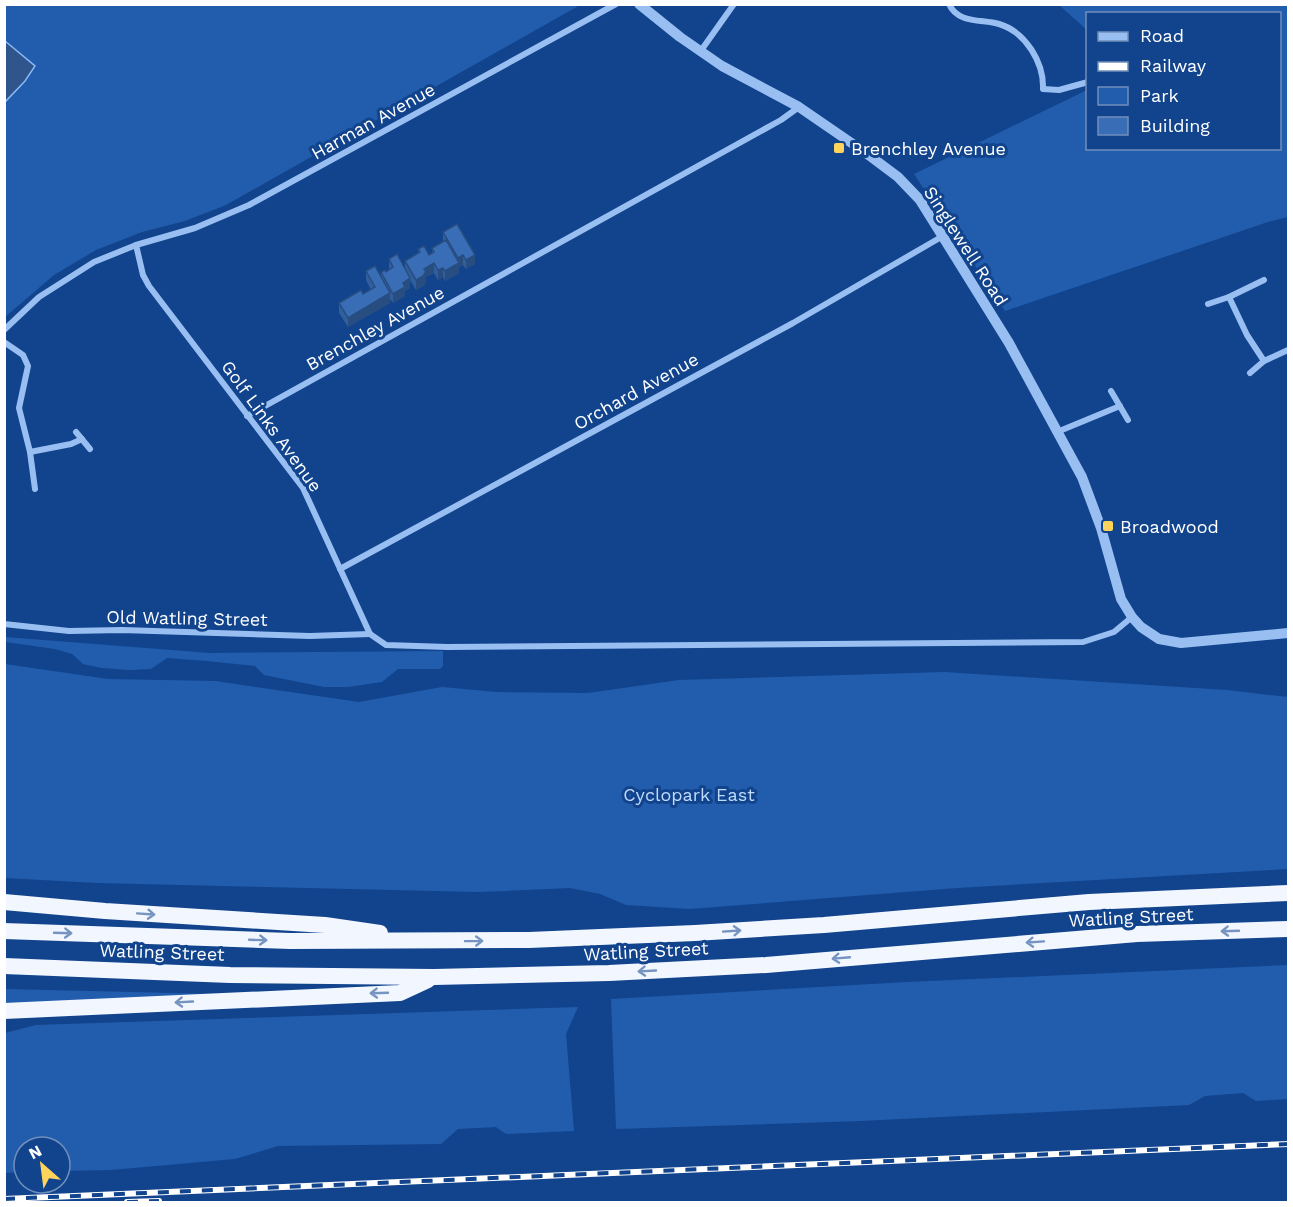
<svg xmlns="http://www.w3.org/2000/svg" width="1293" height="1207" viewBox="0 0 1293 1207" font-family="'Work Sans',sans-serif">
<style>
.green{fill:#225dad}
.water{fill:#2f558c;stroke:#8ab9f6;stroke-width:1.5}
.lines{fill:none;stroke-linecap:round;stroke-linejoin:round}
.minor{stroke:#99bff2;stroke-width:6}
.tertiary{stroke:#99bff2;stroke-width:10}
.trunk{stroke:#f2f6ff;stroke-width:16}
.rail-casing{stroke:#fff;stroke-width:6}
.rail{stroke:#11448d;stroke-width:4;stroke-dasharray:11;stroke-linecap:butt}
.wall{fill:#315f9d}
.shaded-wall{fill:#284d80}
.building{fill:#396eb7;stroke:#284d80;stroke-width:1.5}
.oneway{stroke:#7694c0}
.poi-dot{fill:#ffd45a;stroke:#11448d;stroke-width:2}
.labels{text-anchor:middle;dominant-baseline:central;stroke-width:6;stroke-linejoin:round;paint-order:stroke}
.street-label{font-size:18px;fill:#fff;stroke:#11448d}
.poi-label{font-size:18px;fill:#fff;stroke:#11448d;text-anchor:start}
.park-label{font-size:18px;fill:#c0dafd;stroke:#11448d}
</style>
<rect width="100%" height="100%" fill="#11448d"/>
<g class="green">
<polygon points="5,5 580,5 226,205 185,221 142,232 96,250 54,275 5,317"/>
<polygon points="1059,5 1288,5 1288,217 1268,222 1005,311 914,174 1087,90 1088,148 1280,148 1280,14 1088,14 1087,30"/>
<polygon points="5,637 210,653 443,651 443,666 440,669 398,669 382,682 348,687 324,687 264,675 255,666 207,661 167,658 151,669 129,670 101,668 83,664 72,654 55,649 5,642"/>
<polygon points="5,664 108,679 215,681 359,702 442,687 496,692 588,693 679,680 944,672 1227,690 1288,697 1288,869 957,888 690,909 626,905 600,894 570,888 480,892 97,883 5,878"/>
<polygon points="1288,965 1288,1099 1256,1101 1243,1093 1205,1096 1189,1105 860,1121 616,1129 611,999 907,982"/>
<polygon points="4,989 217,994 5,1007"/>
<polygon points="578,1007 566,1034 574,1131 506,1134 496,1127 458,1129 441,1144 278,1146 235,1159 111,1170 60,1171 60,1147 24,1147 24,1172 5,1173 5,1033 36,1025"/>
</g>
<polygon class="water" points="5,41 35,66 25,81 5,102"/>
<g class="lines">
<g class="minor">
<path d="M949,4C958,24 982,19 999,24C1026,32 1044,63 1043,89L1059,90L1088,82"/>
<polyline points="700,52 734,4"/>
<polyline points="136,245 143,275 149,286 303,488 370,634"/>
<polyline points="1264,280 1229,297 1247,335 1264,361 1288,350"/>
<polyline points="1208,304 1229,297"/>
<polyline points="4,330 39,297 94,262 136,245 195,228 249,205 616,4"/>
<polyline points="4,342 23,355 28,366 19,408 30,452 35,489"/>
<polyline points="1250,373 1264,361"/>
<polyline points="1111,391 1128,420"/>
<polyline points="247,416 781,120 799,107"/>
<polyline points="76,432 90,449"/>
<polyline points="1057,432 1120,406"/>
<polyline points="30,452 71,444 82,439"/>
<polyline points="340,569 793,323 943,236"/>
<polyline points="4,624 69,631 122,630 310,636 370,634"/>
<polyline points="370,634 386,645 447,647 1083,642 1114,632 1132,617"/>
</g>
<polyline class="tertiary" points="639,4 680,37 722,66 799,107 866,153 898,177 920,200 1009,343 1082,477 1101,528 1121,599 1132,617 1141,627 1159,639 1181,643 1288,633"/>
<g class="trunk">
<polyline points="4,902 105,911 325,925 380,933"/>
<polyline points="4,931 290,941 529,940 695,933 824,925 1089,902 1288,893"/>
<polyline points="4,966 230,975 434,977 609,973 766,965 1137,934 1288,929"/>
<polyline points="4,1011 400,993 428,980"/>
</g>
<defs>
<g id="rail">
<polyline points="4,1199 1288,1144"/>
<polyline points="127,1202 159,1201"/>
</g>
</defs>
<use href="#rail" class="rail-casing"/>
<use href="#rail" class="rail"/>
</g>
<polygon class="wall" points="443,232 475,264 466,269 463,265 459,267 459,273 445,281 443,277 438,280 434,273 426,277 426,282 425,283 425,285 416,290 410,280 410,288 405,291 405,296 393,303 390,299 390,303 348,327 339,313 339,303 363,294 371,290 366,280 366,271 381,276 381,272 386,272 389,270 389,259 405,268 405,261 418,253 418,249 429,255 432,253 432,248 443,242"/>
<g class="shaded-wall">
<polygon points="463,255 463,265 459,267 459,273 445,281 445,271 458,263 458,258"/>
<polygon points="475,255 475,264 466,269 466,260"/>
<polygon points="434,263 434,273 426,277 426,282 425,283 425,285 416,290 416,280 424,269"/>
<polygon points="443,268 443,277 438,280 438,270"/>
<polygon points="410,278 410,288 405,291 405,296 393,303 393,294 403,283"/>
<polygon points="390,293 390,303 348,327 348,318"/>
</g>
<g class="building">
<polygon points="457,224 475,255 466,260 463,255 458,258 443,232"/>
<polygon points="446,240 459,263 445,271 443,268 438,270 434,263 424,269 426,272 424,274 425,275 416,280 405,261 420,252 418,249 424,246 429,255 434,252 432,248"/>
<polygon points="397,254 410,278 403,283 405,287 393,294 381,272 385,270 386,272 393,267 389,259"/>
<polygon points="375,266 390,293 348,318 339,303 361,290 363,294 375,287 366,271"/>
</g>
<defs><path id="oneway-shaft" d="M-6 0H5M1.5-3L5.5 0L1.5 3" fill="none" stroke-width="1.6" stroke-linecap="round" stroke-linejoin="round" transform="scale(1.5)"/></defs>
<g class="oneway">
<use href="#oneway-shaft" transform="translate(146 914) rotate(4)"/>
<use href="#oneway-shaft" transform="translate(732 931) rotate(-4)"/>
<use href="#oneway-shaft" transform="translate(1230 931) rotate(178)"/>
<use href="#oneway-shaft" transform="translate(63 933) rotate(2)"/>
<use href="#oneway-shaft" transform="translate(258 940) rotate(2)"/>
<use href="#oneway-shaft" transform="translate(474 941) rotate(-1)"/>
<use href="#oneway-shaft" transform="translate(1035 942) rotate(176)"/>
<use href="#oneway-shaft" transform="translate(841 958) rotate(175)"/>
<use href="#oneway-shaft" transform="translate(647 971) rotate(177)"/>
<use href="#oneway-shaft" transform="translate(379 993) rotate(178)"/>
<use href="#oneway-shaft" transform="translate(184 1002) rotate(177)"/>
</g>
<g class="poi-dot">
<rect x="833" y="142" width="12" height="12" rx="3"/>
<rect x="1102" y="520" width="12" height="12" rx="3"/>
</g>
<g class="labels">
<g class="street-label">
<text transform="translate(373 121) rotate(-29)">Harman Avenue</text>
<text transform="translate(966 246) rotate(57)">Singlewell Road</text>
<text transform="translate(375 328) rotate(-29)">Brenchley Avenue</text>
<text transform="translate(636 391) rotate(-29)">Orchard Avenue</text>
<text transform="translate(272 426) rotate(54)">Golf Links Avenue</text>
<text transform="translate(187 618) rotate(1)">Old Watling Street</text>
<text transform="translate(1131 917) rotate(-3)">Watling Street</text>
<text transform="translate(646 951) rotate(-3)">Watling Street</text>
<text transform="translate(162 952) rotate(2)">Watling Street</text>
</g>
<g class="poi-label">
<text x="851" y="148">Brenchley Avenue</text>
<text x="1120" y="526">Broadwood</text>
</g>
<g class="park-label">
<text x="689" y="794">Cyclopark East</text>
</g>
</g>
<rect width="1293" height="1207" fill="none" stroke="#ffffff" stroke-width="12"/>
<rect x="1086" y="12" width="195" height="138" fill="#11448d" stroke="#708fbb" stroke-width="1.5"/>
<rect x="1098" y="32" width="30" height="9" fill="#99bff2" stroke="#708fbb" stroke-width="1.5"/>
<text x="1140" y="42" font-size="18" fill="#ffffff">Road</text>
<rect x="1098" y="62" width="30" height="9" fill="#ffffff" stroke="#708fbb" stroke-width="1.5"/>
<text x="1140" y="72" font-size="18" fill="#ffffff">Railway</text>
<rect x="1098" y="87" width="30" height="18" fill="#225dad" stroke="#708fbb" stroke-width="1.5"/>
<text x="1140" y="102" font-size="18" fill="#ffffff">Park</text>
<rect x="1098" y="117" width="30" height="18" fill="#396eb7" stroke="#708fbb" stroke-width="1.5"/>
<text x="1140" y="132" font-size="18" fill="#ffffff">Building</text>
<g transform="translate(42 1165) rotate(332)"><circle r="28" fill="#11448d" stroke="#708fbb" stroke-width="1.5"/>
<path d="M0-4.5L10 22L0 15L-10 22Z" fill="#ffd45a"/>
<text y="-9" font-size="16" font-weight="bold" text-anchor="middle" fill="#ffffff">N</text>
</g>
</svg>
